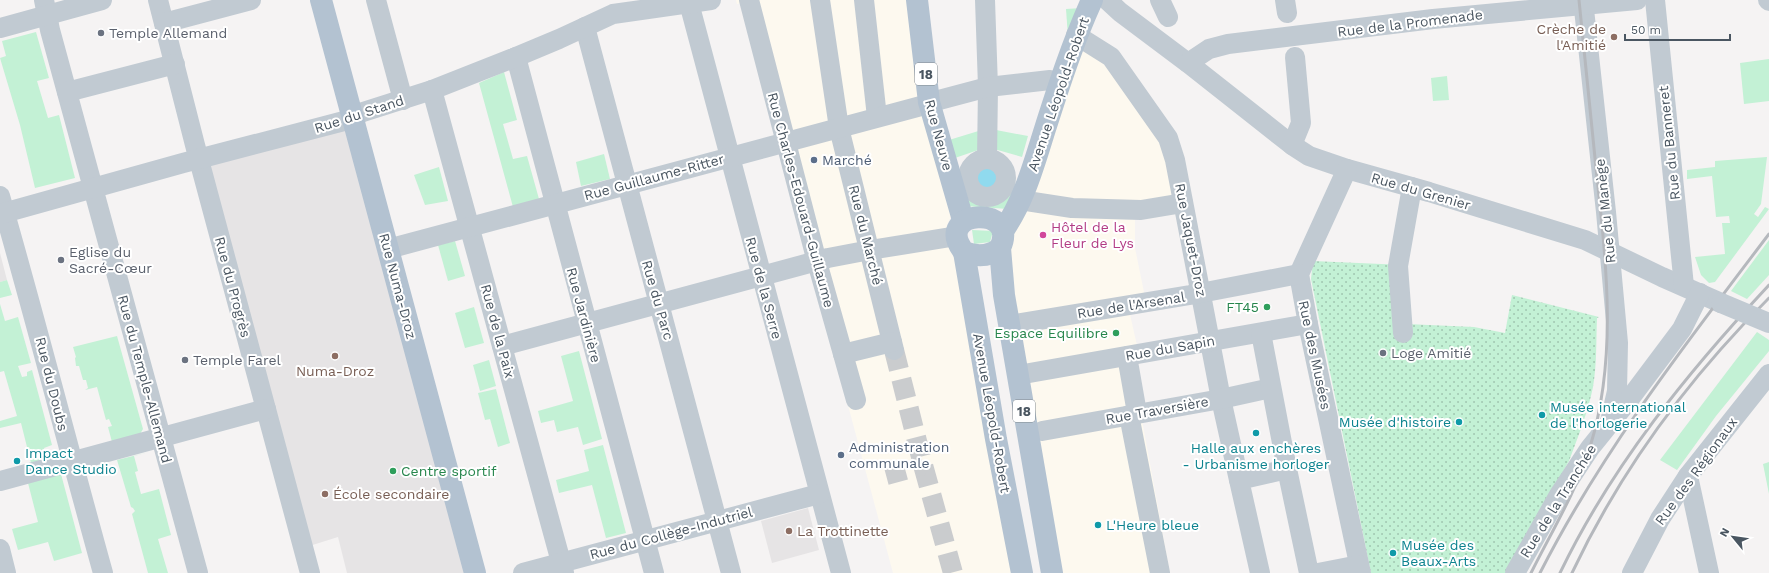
<svg xmlns="http://www.w3.org/2000/svg" width="1769" height="573" viewBox="0 0 1769 573" font-family="'Work Sans',sans-serif">
<style>
.commercial{fill:#fdf9ef}
.education{fill:#e6e4e5}
.green{fill:#c3f1d5}
.park{fill:url(#park-dots)}
.water{fill:#90daee}
.lines{fill:none;stroke-linecap:round;stroke-linejoin:round}
.minor-tunnel{stroke:#caccce;stroke-width:20;stroke-dasharray:20 10;stroke-linecap:butt}
.minor{stroke:#c1cad2;stroke-width:20}
.major{stroke:#b3c2d1;stroke-width:22}
.rail{stroke:#b5b8bd;stroke-width:3}
.minor-bridge{stroke:#c1cad2;stroke-width:20}
.worship-dot{fill:#6b7280;stroke:#fff;stroke-width:1.5}
.education-dot{fill:#8d6e63;stroke:#fff;stroke-width:1.5}
.service-dot{fill:#5c6f8a;stroke:#fff;stroke-width:1.5}
.hotel-dot{fill:#d1479c;stroke:#fff;stroke-width:1.5}
.leisure-dot{fill:#2e9e5b;stroke:#fff;stroke-width:1.5}
.culture-dot{fill:#0f9aa8;stroke:#fff;stroke-width:1.5}
.labels{text-anchor:middle;dominant-baseline:central;stroke-width:4;stroke-linejoin:round;paint-order:stroke}
.shield{fill:#fff;stroke:#808990;stroke-width:1}
.shield-label{font-size:13px;font-weight:bold;fill:#4a5661}
.street-label{font-size:14px;fill:#4a5661;stroke:#fff}
.education-label{font-size:14px;fill:#785e54;stroke:#fff;text-anchor:start}
.worship-label{font-size:14px;fill:#5b616d;stroke:#fff;text-anchor:start}
.service-label{font-size:14px;fill:#4e5e75;stroke:#fff;text-anchor:start}
.hotel-label{font-size:14px;fill:#b23c85;stroke:#fff;text-anchor:start}
.leisure-label{font-size:14px;fill:#27864d;stroke:#fff;text-anchor:end}
.culture-label{font-size:14px;fill:#0d838f;stroke:#fff;text-anchor:start}
</style>
<defs>
<pattern id="park-dots" width="8" height="8" patternUnits="userSpaceOnUse"><rect width="8" height="8" fill="#c3f1d5"/><path d="M2 2h.1M6 6h.1" fill="none" stroke="#a0c6b0" stroke-width="1.8" stroke-linecap="round"/></pattern>
</defs>
<rect width="100%" height="100%" fill="#f5f3f3"/>
<g class="commercial">
<polygon points="736,0 911,0 953,212 947,225 948,243 959,258 1023,573 893,573 779,148 745,3 737,4"/>
<polygon points="1079,44 1110,62 1163,140 1175,196 1135,206 1135,248 1145,297 1127,301 1138,350 1140,409 1170,573 1059,573 1005,280 1011,225"/>
</g>
<g class="education">
<polygon points="343,121 475,573 347,573 338,537 303,548 199,159"/>
<polygon points="0,253 7,280 0,282"/>
<polygon points="808,508 819,550 772,563 761,521"/>
</g>
<g class="green">
<polygon points="1082,8 1068,37 1066,9"/>
<polygon points="36,32 49,78 37,81 48,118 59,115 75,178 35,188 20,125 0,58 6,56 2,41"/>
<polygon points="1769,59 1769,101 1744,104 1740,63"/>
<polygon points="504,72 517,120 503,124 513,159 527,156 539,199 513,207 479,83"/>
<polygon points="1447,76 1449,100 1433,101 1431,78"/>
<polygon points="985,129 984,148 955,158 949,140"/>
<polygon points="996,130 1028,136 1022,157 994,149"/>
<polygon points="604,154 610,179 581,186 576,162"/>
<polygon points="1767,157 1761,204 1754,214 1758,217 1765,207 1769,209 1715,282 1709,283 1701,275 1695,257 1725,254 1722,223 1730,223 1729,216 1716,217 1712,176 1687,179 1687,170 1715,167 1715,161"/>
<polygon points="439,167 448,201 425,205 414,175"/>
<polygon points="1011,186 1015,186 1008,209 965,206 968,198 1005,200"/>
<polygon points="972,230 993,231 990,242 974,244"/>
<polygon points="1769,240 1769,275 1747,299 1731,291"/>
<polygon points="455,241 465,276 448,281 438,245"/>
<polygon points="7,280 12,295 0,298 0,282"/>
<polygon points="0,304 5,321 18,317 31,363 18,366 22,377 27,376 27,372 32,370 52,445 44,448 47,459 31,463 21,423 0,428 0,421 17,416 4,371 0,372"/>
<polygon points="474,307 484,343 465,348 455,313"/>
<polygon points="1757,332 1769,340 1769,351 1716,416 1677,470 1660,460"/>
<polygon points="117,336 143,429 140,434 112,442 108,427 112,426 109,419 106,420 97,387 85,390 88,388 86,380 83,380 79,366 76,366 75,358 76,357 73,347"/>
<polygon points="579,351 602,439 583,445 578,427 557,432 554,420 541,423 538,411 573,401 561,356"/>
<polygon points="489,360 496,386 480,391 473,365"/>
<polygon points="496,389 510,443 498,447 490,419 485,420 478,393"/>
<polygon points="603,445 626,533 606,538 592,485 559,493 556,480 589,471 584,450"/>
<polygon points="149,452 134,456 138,471 135,472 141,494 159,489 171,535 158,539 168,573 148,573 132,514 135,511 133,508 131,507 117,460"/>
<polygon points="1769,462 1769,494 1763,464"/>
<polygon points="61,474 82,553 54,561 48,542 18,550 12,529 38,522 28,483"/>
</g>
<path class="park" d="M1313,261L1404,265L1407,324L1474,327L1505,333L1512,295L1599,317L1597,318C1596,341 1597,364 1593,387C1588,412 1578,437 1569,461L1505,573H1371L1311,279Z"/>
<circle class="water" cx="988" cy="179" r="11"/>
<g class="lines">
<g class="minor-tunnel">
<polyline points="894,350 923,465 953,573"/>
<polyline points="886,475 923,465"/>
</g>
<g class="minor">
<polyline points="44,0 50,30 198,573"/>
<polyline points="158,0 195,145 310,573"/>
<polyline points="376,0 403,100"/>
<polyline points="749,0 817,262 856,400"/>
<polyline points="820,0 839,128 894,350"/>
<polyline points="864,0 877,117"/>
<polyline points="985,0 988,87 987,159"/>
<polyline points="1107,0 1120,12 1188,63 1292,145 1309,156 1347,169 1429,192 1585,240 1662,277 1721,303"/>
<polyline points="1160,0 1168,17"/>
<polyline points="1285,0 1287,13"/>
<polyline points="1583,0 1606,212 1618,343 1617,391 1610,422"/>
<polyline points="1655,0 1684,286"/>
<polyline points="1768,0 1769,1"/>
<polyline points="689,3 841,573"/>
<polyline points="164,23 251,0"/>
<polyline points="585,27 731,573"/>
<polyline points="0,28 102,0"/>
<polyline points="1076,35 1111,57 1168,138 1175,160 1221,399 1239,480"/>
<polyline points="516,57 654,573"/>
<polyline points="1188,63 1209,49 1228,44 1433,19 1637,0"/>
<polyline points="432,90 564,573"/>
<polyline points="67,92 175,64"/>
<polyline points="939,100 988,87 1050,80"/>
<polyline points="1292,145 1301,123 1295,57"/>
<circle cx="987" cy="178" r="19"/>
<polyline points="1347,169 1299,274 1308,324 1361,573"/>
<path d="M0,196C36,321 68,447 103,573"/>
<polyline points="1020,200 1072,208 1141,210 1183,203"/>
<polyline points="0,214 183,163 344,121 363,112 432,90 516,57 559,39 613,14 711,0"/>
<polyline points="388,249 921,106"/>
<polyline points="1009,325 1190,295 1299,274"/>
<polyline points="1403,333 1398,266 1412,187"/>
<polyline points="502,346 828,258 870,250 957,236"/>
<polyline points="843,354 892,342"/>
<polyline points="1127,356 1137,413"/>
<polyline points="1018,375 1308,324"/>
<polyline points="1129,415 1160,573"/>
<polyline points="1042,431 1221,399 1271,388"/>
<polyline points="1287,469 1309,573"/>
<polyline points="1688,476 1709,573"/>
<polyline points="0,481 266,409"/>
<polyline points="0,549 6,573"/>
<polyline points="523,573 819,494"/>
<polyline points="1260,573 1239,480 1287,469 1261,333"/>
<polyline points="1318,573 1359,565"/>
<polyline points="1515,573 1559,495 1590,448 1628,401 1682,329 1700,293"/>
<polyline points="1632,573 1660,519 1688,476 1769,374"/>
</g>
<g class="major">
<polyline points="321,0 475,573"/>
<polyline points="917,0 929,102 963,220"/>
<path d="M1003,231C1024,201 1034,164 1045,129C1059,85 1073,42 1092,0"/>
<path d="M1000,248C989,257 977,257 964,252C931,209 1021,204 1000,248L1004,295L1052,573"/>
<polyline points="964,252 996,439 1022,573"/>
</g>
<g class="rail">
<path d="M1531,573C1552,531 1576,492 1590,447C1618,357 1606,261 1596,168C1590,112 1585,56 1579,0"/>
<path d="M1540,573C1602,451 1687,342 1769,234"/>
<path d="M1560,573C1612,465 1688,372 1769,285"/>
<path d="M1572,573C1620,471 1689,378 1769,298"/>
</g>
<polyline class="minor-bridge" points="1721,303 1769,323"/>
</g>
<g class="worship-dot">
<circle cx="101" cy="33" r="4"/>
<circle cx="61" cy="260" r="4"/>
<circle cx="1383" cy="353" r="4"/>
<circle cx="185" cy="360" r="4"/>
</g>
<g class="education-dot">
<circle cx="1614" cy="37" r="4"/>
<circle cx="335" cy="356" r="4"/>
<circle cx="325" cy="494" r="4"/>
<circle cx="789" cy="531" r="4"/>
</g>
<g class="service-dot">
<circle cx="814" cy="160" r="4"/>
<circle cx="841" cy="455" r="4"/>
</g>
<circle class="hotel-dot" cx="1043" cy="235" r="4"/>
<g class="leisure-dot">
<circle cx="1267" cy="307" r="4"/>
<circle cx="1116" cy="333" r="4"/>
<circle cx="393" cy="471" r="4"/>
</g>
<g class="culture-dot">
<circle cx="1542" cy="415" r="4"/>
<circle cx="1459" cy="422" r="4"/>
<circle cx="1256" cy="433" r="4"/>
<circle cx="17" cy="461" r="4"/>
<circle cx="1098" cy="525" r="4"/>
<circle cx="1393" cy="553" r="4"/>
</g>
<g class="labels">
<g class="shield">
<rect x="915" y="63" width="22" height="22" rx="3"/>
<rect x="1013" y="400" width="22" height="22" rx="3"/>
</g>
<g class="shield-label">
<text x="926" y="74">18</text>
<text x="1024" y="411">18</text>
</g>
<g class="street-label">
<text transform="translate(1410 23) rotate(-7)">Rue de la Promenade</text>
<text transform="translate(1058 94) rotate(-71)">Avenue Léopold-Robert</text>
<text transform="translate(359 114) rotate(-18)">Rue du Stand</text>
<text transform="translate(939 135) rotate(75)">Rue Neuve</text>
<text transform="translate(1669 143) rotate(-96)">Rue du Banneret</text>
<text transform="translate(654 177) rotate(-15)">Rue Guillaume-Ritter</text>
<text transform="translate(1421 191) rotate(16)">Rue du Grenier</text>
<text transform="translate(801 200) rotate(75)">Rue Charles-Edouard-Guillaume</text>
<text transform="translate(1605 211) rotate(-96)">Rue du Manège</text>
<text transform="translate(866 235) rotate(76)">Rue du Marché</text>
<text transform="translate(1191 240) rotate(79)">Rue Jaquet-Droz</text>
<text transform="translate(398 286) rotate(75)">Rue Numa-Droz</text>
<text transform="translate(233 287) rotate(75)">Rue du Progrès</text>
<text transform="translate(764 288) rotate(75)">Rue de la Serre</text>
<text transform="translate(658 300) rotate(74)">Rue du Parc</text>
<text transform="translate(1131 305) rotate(-9)">Rue de l'Arsenal</text>
<text transform="translate(584 315) rotate(75)">Rue Jardinière</text>
<text transform="translate(498 331) rotate(75)">Rue de la Paix</text>
<text transform="translate(1170 348) rotate(-10)">Rue du Sapin</text>
<text transform="translate(1315 355) rotate(78)">Rue des Musées</text>
<text transform="translate(145 379) rotate(75)">Rue du Temple-Allemand</text>
<text transform="translate(52 384) rotate(76)">Rue du Doubs</text>
<text transform="translate(1157 410) rotate(-10)">Rue Traversière</text>
<text transform="translate(992 413) rotate(80)">Avenue Léopold-Robert</text>
<text transform="translate(1696 471) rotate(-54)">Rue des Régionaux</text>
<text transform="translate(1558 501) rotate(-58)">Rue de la Tranchée</text>
<text transform="translate(671 533) rotate(-15)">Rue du Collège-Indutriel</text>
</g>
<g class="education-label">
<text x="1606" y="29" text-anchor="end">Crèche de<tspan x="1606" dy="16">l'Amitié</tspan></text>
<text x="335" y="371" text-anchor="middle">Numa-Droz</text>
<text x="333" y="494">École secondaire</text>
<text x="797" y="531">La Trottinette</text>
</g>
<g class="worship-label">
<text x="109" y="33">Temple Allemand</text>
<text x="69" y="252">Eglise du<tspan x="69" dy="16">Sacré-Cœur</tspan></text>
<text x="1391" y="353">Loge Amitié</text>
<text x="193" y="360">Temple Farel</text>
</g>
<g class="service-label">
<text x="822" y="160">Marché</text>
<text x="849" y="447">Administration<tspan x="849" dy="16">communale</tspan></text>
</g>
<g class="hotel-label">
<text x="1051" y="227">Hôtel de la<tspan x="1051" dy="16">Fleur de Lys</tspan></text>
</g>
<g class="leisure-label">
<text x="1259" y="307">FT45</text>
<text x="1108" y="333">Espace Equilibre</text>
<text x="401" y="471" text-anchor="start">Centre sportif</text>
</g>
<g class="culture-label">
<text x="1550" y="407">Musée international<tspan x="1550" dy="16">de l'horlogerie</tspan></text>
<text x="1451" y="422" text-anchor="end">Musée d'histoire</text>
<text x="1256" y="448" text-anchor="middle">Halle aux enchères<tspan x="1256" dy="16">- Urbanisme horloger</tspan></text>
<text x="25" y="453">Impact<tspan x="25" dy="16">Dance Studio</tspan></text>
<text x="1106" y="525">L'Heure bleue</text>
<text x="1401" y="545">Musée des<tspan x="1401" dy="16">Beaux-Arts</tspan></text>
</g>
</g>
<g transform="translate(1733 537) rotate(299)" stroke="#ffffff" stroke-width="3" paint-order="stroke">
<path d="M0-3L7 15L0 10L-7 15Z" fill="#4a5661"/>
<text y="-6" font-size="11" font-weight="bold" text-anchor="middle" fill="#4a5661">N</text>
</g>
<path d="M1625 34v6h105v-6" fill="none" stroke="#4a5661" stroke-width="2"/>
<text x="1631" y="34" font-size="12" fill="#4a5661" stroke="#ffffff" stroke-width="3" paint-order="stroke">50 m</text>
</svg>
